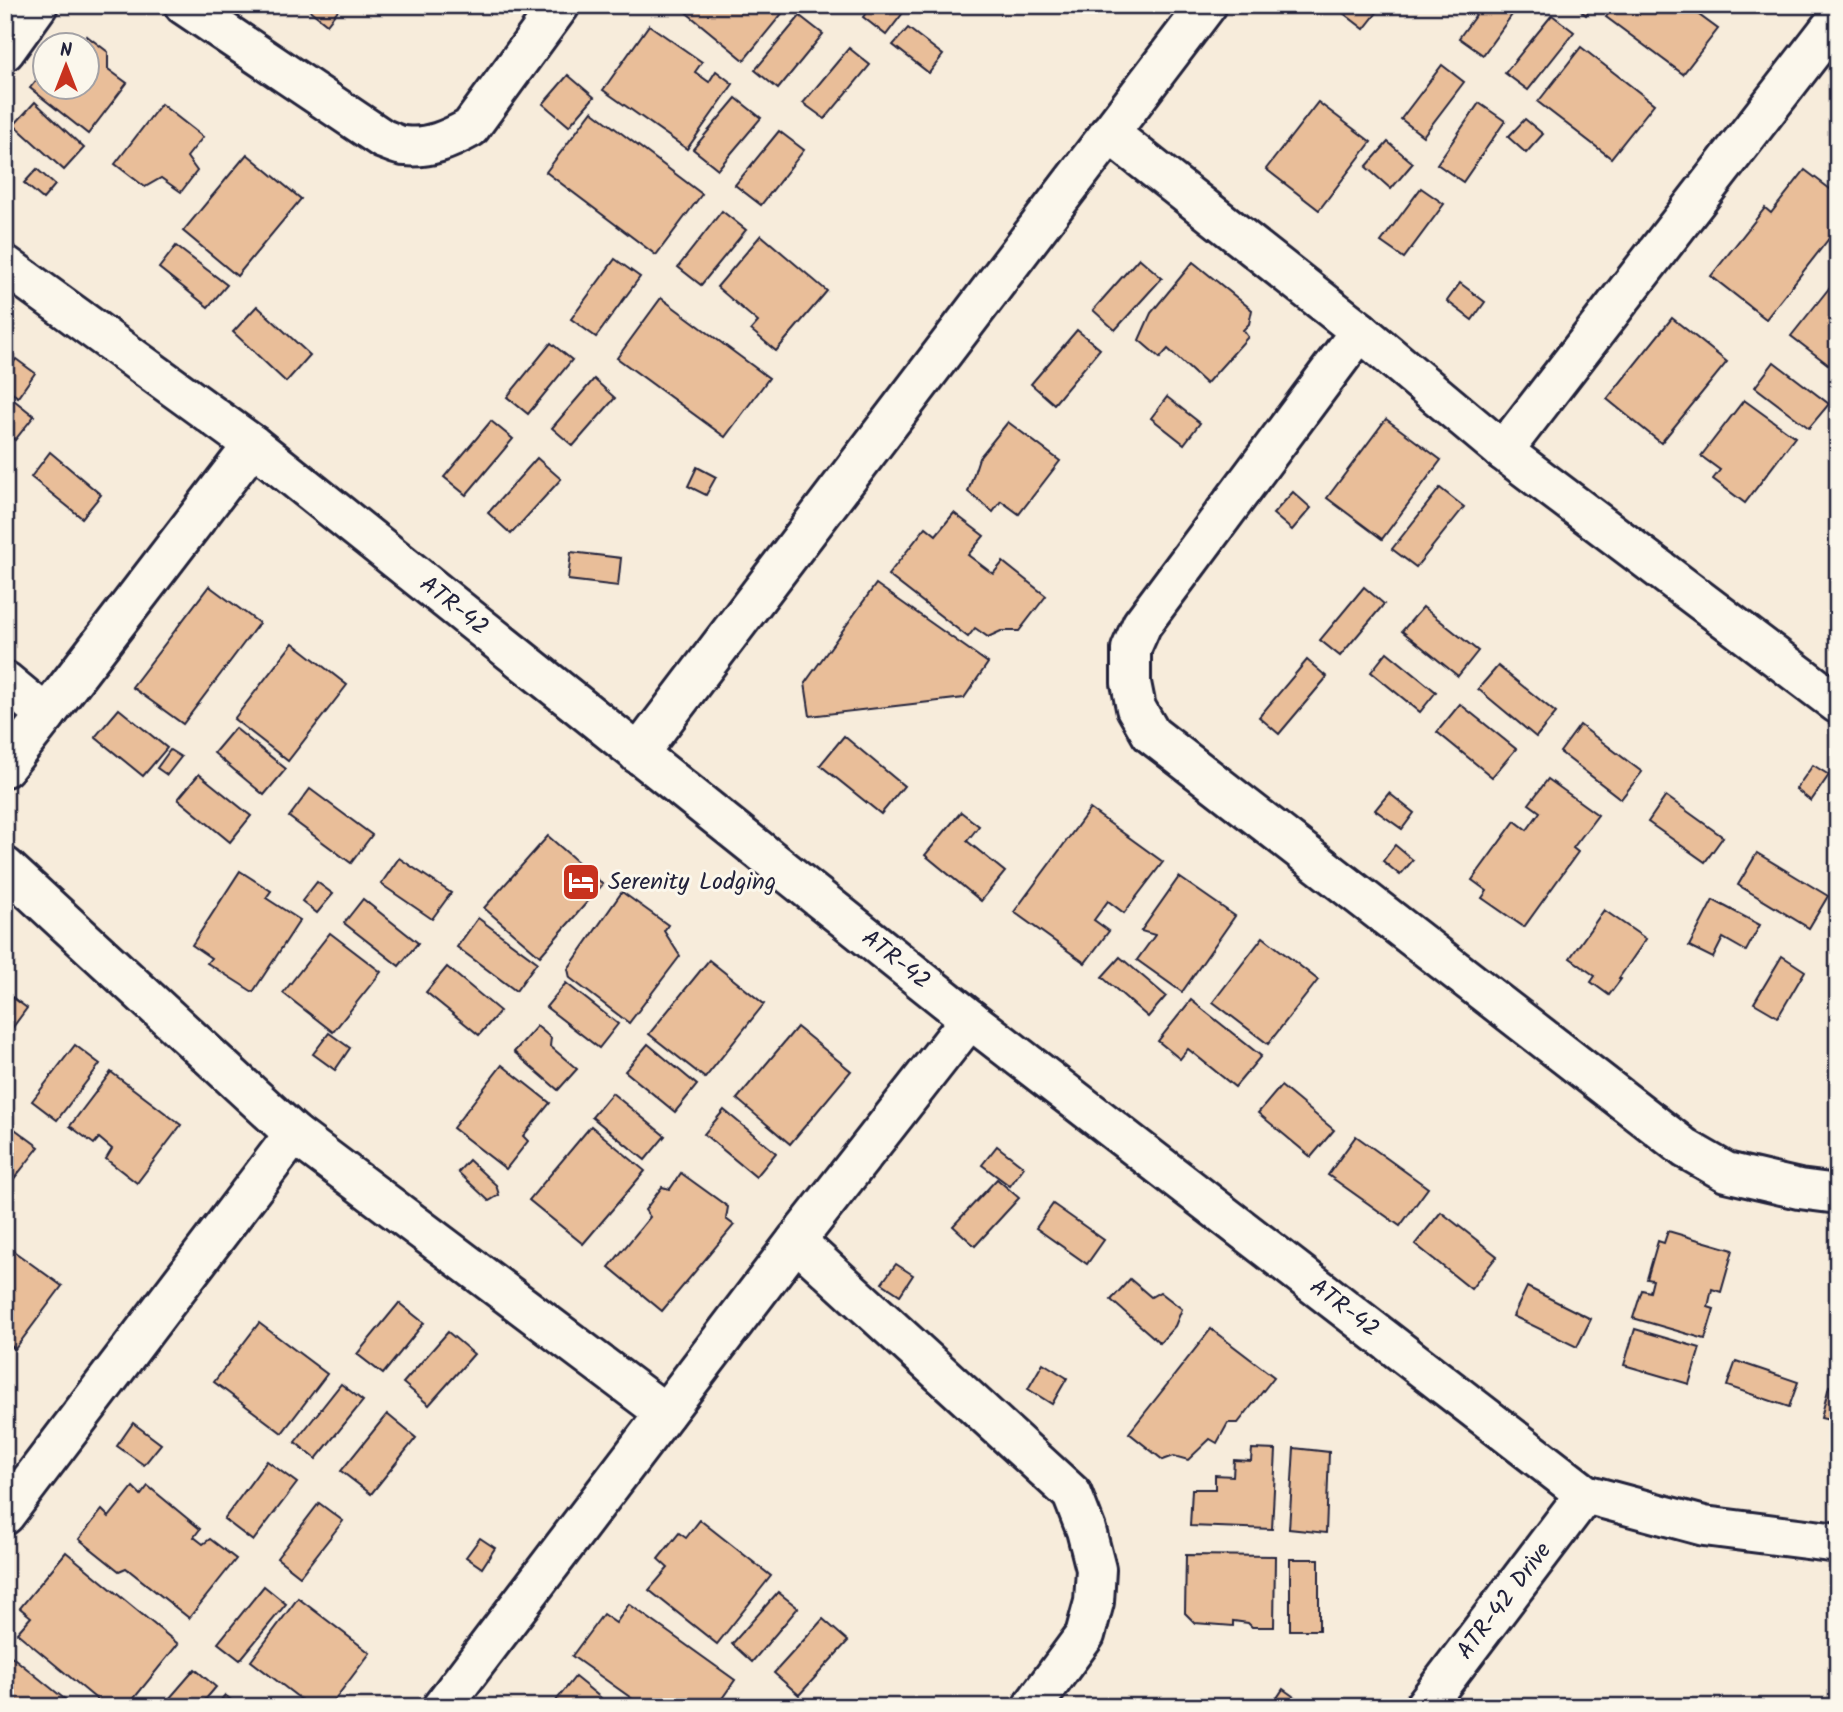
<svg xmlns="http://www.w3.org/2000/svg" width="1843" height="1712" viewBox="0 0 1843 1712" font-family="Kalam,sans-serif">
<style>
.building{fill:#e9be99;stroke:#22223b;stroke-width:2}
.lines{fill:none;stroke-linecap:round;stroke-linejoin:round}
.street-casing{stroke:#22223b;stroke-width:44}
.secondary-casing{stroke:#22223b;stroke-width:44}
.street{stroke:#fbf7ec;stroke-width:38}
.secondary{stroke:#fbf7ec;stroke-width:38}
.labels{text-anchor:middle;dominant-baseline:central;stroke-width:6;stroke-linejoin:round;paint-order:stroke}
.street-label{font-size:24px;fill:#22223b;stroke:#fbf7ec}
.poi-label{font-size:24px;fill:#22223b;stroke:#fbf7ec;text-anchor:start}
</style>
<rect width="100%" height="100%" fill="#f7ecdb"/>
<filter id="ink" filterUnits="userSpaceOnUse"><feTurbulence type="fractalNoise" baseFrequency=".0143" numOctaves="2"/><feDisplacementMap in="SourceGraphic" scale="14" xChannelSelector="R" yChannelSelector="G"/><feConvolveMatrix kernelMatrix="1 2 1 2 8 2 1 2 1" color-interpolation-filters="sRGB"/></filter>
<g filter="url(#ink)">
<g class="building">
<polygon points="303,5 342,5 327,24"/>
<polygon points="677,5 789,5 744,60"/>
<polygon points="872,5 909,5 886,35 863,17"/>
<polygon points="1373,5 1379,10 1364,29 1334,6"/>
<polygon points="1483,5 1519,5 1483,55 1459,38"/>
<polygon points="1574,5 1593,5 1586,15"/>
<polygon points="1615,5 1707,5 1699,15 1718,29 1683,74 1606,17"/>
<polygon points="1552,15 1574,32 1528,90 1505,73"/>
<polygon points="800,16 823,34 778,89 755,70"/>
<polygon points="649,25 702,62 695,72 709,82 716,71 733,84 687,149 603,90"/>
<polygon points="908,28 943,55 929,73 893,45"/>
<polygon points="87,36 108,52 108,69 127,83 88,134 30,88 46,68 46,88 88,88 88,46 80,46"/>
<polygon points="1581,47 1654,104 1611,158 1538,102"/>
<polygon points="849,48 870,65 825,119 803,103"/>
<polygon points="1442,65 1464,82 1423,136 1401,119"/>
<polygon points="568,75 594,97 569,126 543,104"/>
<polygon points="736,98 761,118 718,169 693,149"/>
<polygon points="35,102 84,148 64,170 14,125"/>
<polygon points="1318,102 1371,142 1319,210 1266,169"/>
<polygon points="1479,103 1505,121 1463,182 1437,164"/>
<polygon points="161,104 203,137 187,157 197,171 181,192 161,178 145,187 115,164"/>
<polygon points="592,111 702,194 656,255 546,172"/>
<polygon points="1525,119 1543,134 1526,153 1508,137"/>
<polygon points="779,131 804,150 761,205 735,185"/>
<polygon points="1388,142 1413,163 1391,189 1366,167"/>
<polygon points="247,154 301,199 237,276 183,231"/>
<polygon points="37,169 55,185 43,199 24,183"/>
<polygon points="1805,170 1838,195 1838,227 1766,319 1711,276 1765,208 1771,213"/>
<polygon points="1421,188 1444,204 1404,258 1381,242"/>
<polygon points="722,211 746,230 701,285 678,267"/>
<polygon points="761,235 827,291 776,351 751,330 758,322 717,287"/>
<polygon points="176,246 227,285 208,307 159,268"/>
<polygon points="1139,258 1162,278 1115,330 1093,310"/>
<polygon points="615,259 640,277 596,337 571,319"/>
<polygon points="1193,262 1252,310 1249,324 1243,330 1248,337 1206,384 1168,349 1160,358 1139,340 1151,313"/>
<polygon points="1838,277 1838,372 1791,336"/>
<polygon points="1460,283 1485,302 1472,320 1447,301"/>
<polygon points="661,298 769,378 725,437 617,358"/>
<polygon points="257,306 310,355 286,382 233,332"/>
<polygon points="1672,318 1727,362 1661,443 1607,399"/>
<polygon points="1077,330 1100,349 1054,404 1031,384"/>
<polygon points="551,343 572,360 528,414 507,397"/>
<polygon points="16,359 35,373 18,397 5,388 5,375"/>
<polygon points="1774,362 1829,404 1809,428 1755,387"/>
<polygon points="594,379 615,398 573,446 552,428"/>
<polygon points="5,393 34,416 15,440 5,432"/>
<polygon points="1167,397 1200,423 1184,444 1151,418"/>
<polygon points="1744,400 1795,437 1745,503 1713,479 1720,470 1701,456"/>
<polygon points="1386,419 1441,460 1382,539 1327,498"/>
<polygon points="491,421 513,439 466,495 444,477"/>
<polygon points="1008,422 1060,461 1019,514 1001,501 993,512 968,492 979,458"/>
<polygon points="50,452 101,495 82,518 31,477"/>
<polygon points="537,458 561,479 511,534 488,513"/>
<polygon points="697,467 716,477 706,495 688,486"/>
<polygon points="1440,488 1464,507 1416,567 1392,549"/>
<polygon points="1293,492 1311,508 1292,530 1273,514"/>
<polygon points="954,513 984,536 968,555 993,574 1003,562 1046,596 1019,631 1001,631 988,637 975,628 968,637 888,575 926,527 936,535"/>
<polygon points="571,552 621,558 618,586 568,580"/>
<polygon points="876,584 988,663 964,698 810,716 805,683"/>
<polygon points="209,586 259,623 183,724 132,687"/>
<polygon points="1364,587 1384,604 1340,656 1320,640"/>
<polygon points="1423,607 1478,651 1458,676 1402,631"/>
<polygon points="293,643 347,685 288,761 234,719"/>
<polygon points="1387,652 1436,692 1420,712 1371,672"/>
<polygon points="1307,660 1327,677 1279,734 1259,717"/>
<polygon points="1498,666 1556,713 1536,737 1478,689"/>
<polygon points="1460,704 1516,749 1492,777 1437,732"/>
<polygon points="119,709 167,748 143,776 95,737"/>
<polygon points="1580,725 1642,772 1621,799 1560,752"/>
<polygon points="235,728 286,769 264,795 214,753"/>
<polygon points="844,736 904,786 881,814 820,765"/>
<polygon points="170,750 181,757 167,775 157,768"/>
<polygon points="1813,765 1829,775 1811,801 1796,789"/>
<polygon points="199,774 251,816 230,842 178,799"/>
<polygon points="1548,779 1598,815 1573,848 1578,852 1524,927 1482,898 1487,891 1472,880 1515,821 1527,830 1540,812 1529,804"/>
<polygon points="310,789 372,835 351,863 289,817"/>
<polygon points="1389,793 1414,813 1402,829 1375,810"/>
<polygon points="1666,796 1723,837 1705,862 1648,822"/>
<polygon points="1090,809 1163,862 1124,913 1108,901 1094,920 1109,931 1085,963 1014,912"/>
<polygon points="961,812 979,826 967,841 1005,872 981,901 925,855"/>
<polygon points="548,836 603,884 540,956 484,908"/>
<polygon points="1395,845 1413,860 1400,875 1383,861"/>
<polygon points="1757,853 1828,896 1809,928 1738,885"/>
<polygon points="399,858 451,893 432,919 381,884"/>
<polygon points="240,871 271,891 266,898 300,920 253,992 207,963 211,958 192,945"/>
<polygon points="1179,877 1235,916 1182,992 1137,960 1155,935 1141,931"/>
<polygon points="317,882 333,894 317,913 302,901"/>
<polygon points="622,892 668,925 664,931 680,956 629,1023 570,978 568,969"/>
<polygon points="363,899 418,943 399,966 344,923"/>
<polygon points="1713,900 1760,925 1746,951 1723,938 1713,958 1689,946"/>
<polygon points="1604,910 1646,939 1619,978 1621,979 1609,995 1591,982 1595,976 1570,958"/>
<polygon points="1837,915 1838,915 1838,942 1831,940"/>
<polygon points="478,918 537,962 516,991 457,947"/>
<polygon points="330,933 381,972 333,1032 283,993"/>
<polygon points="1263,937 1318,980 1268,1044 1213,1002"/>
<polygon points="1782,956 1805,971 1778,1017 1754,1003"/>
<polygon points="1120,957 1166,996 1148,1017 1102,977"/>
<polygon points="709,960 764,1004 705,1078 649,1034"/>
<polygon points="447,967 500,1011 479,1035 426,992"/>
<polygon points="566,983 618,1024 599,1048 546,1007"/>
<polygon points="5,992 27,1008 5,1038"/>
<polygon points="1191,1000 1261,1056 1235,1087 1188,1049 1180,1059 1158,1041"/>
<polygon points="537,1026 551,1038 550,1046 577,1069 558,1090 514,1052"/>
<polygon points="797,1027 851,1071 790,1144 737,1099"/>
<polygon points="329,1033 350,1048 335,1070 313,1054"/>
<polygon points="648,1044 697,1085 675,1112 625,1071"/>
<polygon points="75,1045 100,1064 57,1120 32,1101"/>
<polygon points="502,1065 550,1103 523,1136 528,1141 506,1169 453,1128"/>
<polygon points="111,1072 181,1125 137,1183 106,1159 112,1149 99,1138 94,1144 70,1126"/>
<polygon points="1838,1078 1838,1106 1833,1105"/>
<polygon points="1281,1086 1334,1130 1311,1157 1258,1113"/>
<polygon points="612,1093 665,1136 645,1160 592,1117"/>
<polygon points="724,1110 776,1153 756,1177 704,1134"/>
<polygon points="591,1126 645,1171 583,1244 529,1200"/>
<polygon points="12,1127 39,1147 5,1190 5,1136"/>
<polygon points="1356,1136 1428,1188 1400,1226 1328,1175"/>
<polygon points="997,1146 1024,1167 1010,1186 982,1165"/>
<polygon points="469,1160 496,1185 499,1195 489,1201 458,1172"/>
<polygon points="681,1173 728,1207 726,1219 734,1225 662,1311 609,1267 650,1217 645,1210 662,1187 670,1189"/>
<polygon points="997,1179 1019,1198 975,1246 953,1226"/>
<polygon points="1053,1204 1104,1240 1087,1264 1036,1228"/>
<polygon points="1441,1212 1497,1256 1471,1289 1415,1244"/>
<polygon points="1668,1231 1733,1250 1721,1292 1712,1289 1708,1307 1714,1309 1705,1339 1633,1318 1642,1290 1650,1292 1653,1280 1647,1279 1658,1241 1664,1243"/>
<polygon points="5,1245 62,1286 15,1349 5,1341"/>
<polygon points="896,1264 913,1275 900,1295 882,1283"/>
<polygon points="1130,1279 1151,1297 1160,1292 1182,1309 1175,1326 1160,1343 1111,1300"/>
<polygon points="1527,1287 1591,1319 1577,1347 1513,1316"/>
<polygon points="399,1303 424,1323 383,1374 357,1354"/>
<polygon points="259,1323 327,1374 282,1433 214,1382"/>
<polygon points="1211,1329 1274,1377 1238,1423 1228,1423 1217,1443 1210,1439 1188,1460 1174,1456 1163,1460 1129,1433"/>
<polygon points="1635,1329 1700,1348 1689,1384 1624,1365"/>
<polygon points="448,1332 474,1354 429,1405 403,1383"/>
<polygon points="1736,1361 1798,1382 1789,1407 1727,1386"/>
<polygon points="1043,1363 1067,1378 1052,1404 1028,1389"/>
<polygon points="341,1384 363,1401 316,1459 295,1442"/>
<polygon points="1829,1386 1838,1389 1838,1422 1821,1418"/>
<polygon points="387,1414 416,1438 371,1494 341,1471"/>
<polygon points="133,1423 161,1444 144,1465 117,1446"/>
<polygon points="1294,1448 1329,1452 1326,1533 1289,1529"/>
<polygon points="1252,1449 1276,1450 1272,1529 1190,1526 1192,1489 1215,1489 1215,1475 1233,1476 1234,1460 1251,1461"/>
<polygon points="267,1461 297,1483 253,1541 224,1519"/>
<polygon points="148,1486 200,1529 194,1537 203,1544 210,1539 236,1559 189,1618 126,1568 119,1571 79,1539 102,1510 109,1517 133,1487 141,1495"/>
<polygon points="319,1503 343,1521 300,1576 277,1558"/>
<polygon points="700,1520 771,1576 717,1644 649,1590 668,1568 658,1559 679,1533 686,1538"/>
<polygon points="480,1538 495,1548 482,1568 466,1557"/>
<polygon points="66,1552 178,1644 127,1707 106,1707 17,1633 31,1617 20,1608"/>
<polygon points="1186,1555 1275,1556 1274,1627 1252,1627 1248,1623 1233,1621 1233,1626 1195,1623 1185,1613"/>
<rect x="1290" y="1559" width="29" height="71"/>
<polygon points="264,1586 286,1604 240,1660 218,1643"/>
<polygon points="778,1592 798,1608 752,1662 732,1644"/>
<polygon points="298,1598 370,1653 329,1707 311,1707 251,1661"/>
<polygon points="629,1604 735,1680 716,1707 644,1707 572,1656 603,1614 616,1623"/>
<polygon points="823,1619 848,1641 799,1695 774,1673"/>
<polygon points="5,1651 72,1705 70,1707 5,1707"/>
<polygon points="195,1669 216,1687 199,1707 162,1707"/>
<polygon points="575,1677 601,1698 594,1707 561,1707 555,1702"/>
<polygon points="1283,1689 1307,1706 1271,1707"/>
<polygon points="225,1695 240,1707 215,1707"/>
</g>
<g class="lines">
<defs>
<g id="street">
<path d="M184,5L383,139C390,141 398,146 405,146C429,149 450,139 470,128L560,5"/>
<polyline points="5,51 38,5"/>
<polyline points="1109,133 1360,331 1503,451 1838,704"/>
<polyline points="1360,331 1142,624 1131,649 1131,683 1136,708 1151,734 1686,1149 1726,1172 1799,1189 1838,1194"/>
<polyline points="1503,451 1838,18"/>
<polyline points="5,681 46,715 253,445"/>
<polyline points="638,754 1207,5"/>
<polyline points="5,767 46,715"/>
<polyline points="5,867 294,1134 665,1413"/>
<polyline points="796,1241 1072,1494 1086,1530 1096,1569 1094,1602 1085,1635 1032,1707"/>
<polyline points="5,1515 294,1134"/>
<polyline points="442,1707 796,1241 970,1019"/>
<path id="s1" d="M1424,1707L1585,1494"/>
</g>
<g id="secondary">
<path id="s2" d="M5,265L253,445L970,1019L1585,1494L1704,1526L1838,1543"/>
</g>
</defs>
<use href="#street" class="street-casing"/>
<use href="#secondary" class="secondary-casing"/>
<use href="#street" class="street"/>
<use href="#secondary" class="secondary"/>
</g>
</g>
<defs>
<symbol id="hotel-square" viewBox="-11 -11 22 22"><rect x="-9" y="-9" width="18" height="18" rx="4" fill="#c8321e" stroke="#fbf7ec"/><path d="M-6-4.5h1.5V1H6V5H4.5V3h-9V5H-6ZM-4 0a1.8 1.8 0 1 1 3.6 0ZM.5 0V-2.5h3Q6-2.5 6 0Z" fill="#fff"/></symbol>
</defs>
<g fill-rule="evenodd">
<use href="#hotel-square" x="559" y="860" width="44" height="44"/>
</g>
<g class="labels">
<g class="street-label">
<text stroke="none"><textPath href="#s2" startOffset="564">ATR-42</textPath></text>
<text stroke="none"><textPath href="#s2" startOffset="1130">ATR-42</textPath></text>
<text stroke="none"><textPath href="#s2" startOffset="1698">ATR-42</textPath></text>
<text stroke="none"><textPath href="#s1" startOffset="133">ATR-42 Drive</textPath></text>
</g>
<g class="poi-label">
<text x="608" y="882">Serenity Lodging</text>
</g>
</g>
<rect width="1843" height="1712" fill="none" stroke="#fbf7ec" stroke-width="28"/>
<rect x="14" y="14" width="1815" height="1684" fill="none" stroke="#22223b" stroke-width="2.5" filter="url(#ink)"/>
<g transform="translate(66 66)"><circle r="33" fill="#fbf7ec" stroke="#a4a2a5" stroke-width="2"/>
<path d="M0-5L12 26L0 18L-12 26Z" fill="#c8321e"/>
<text y="-10" font-size="19" font-weight="bold" text-anchor="middle" fill="#22223b">N</text>
</g>
</svg>
